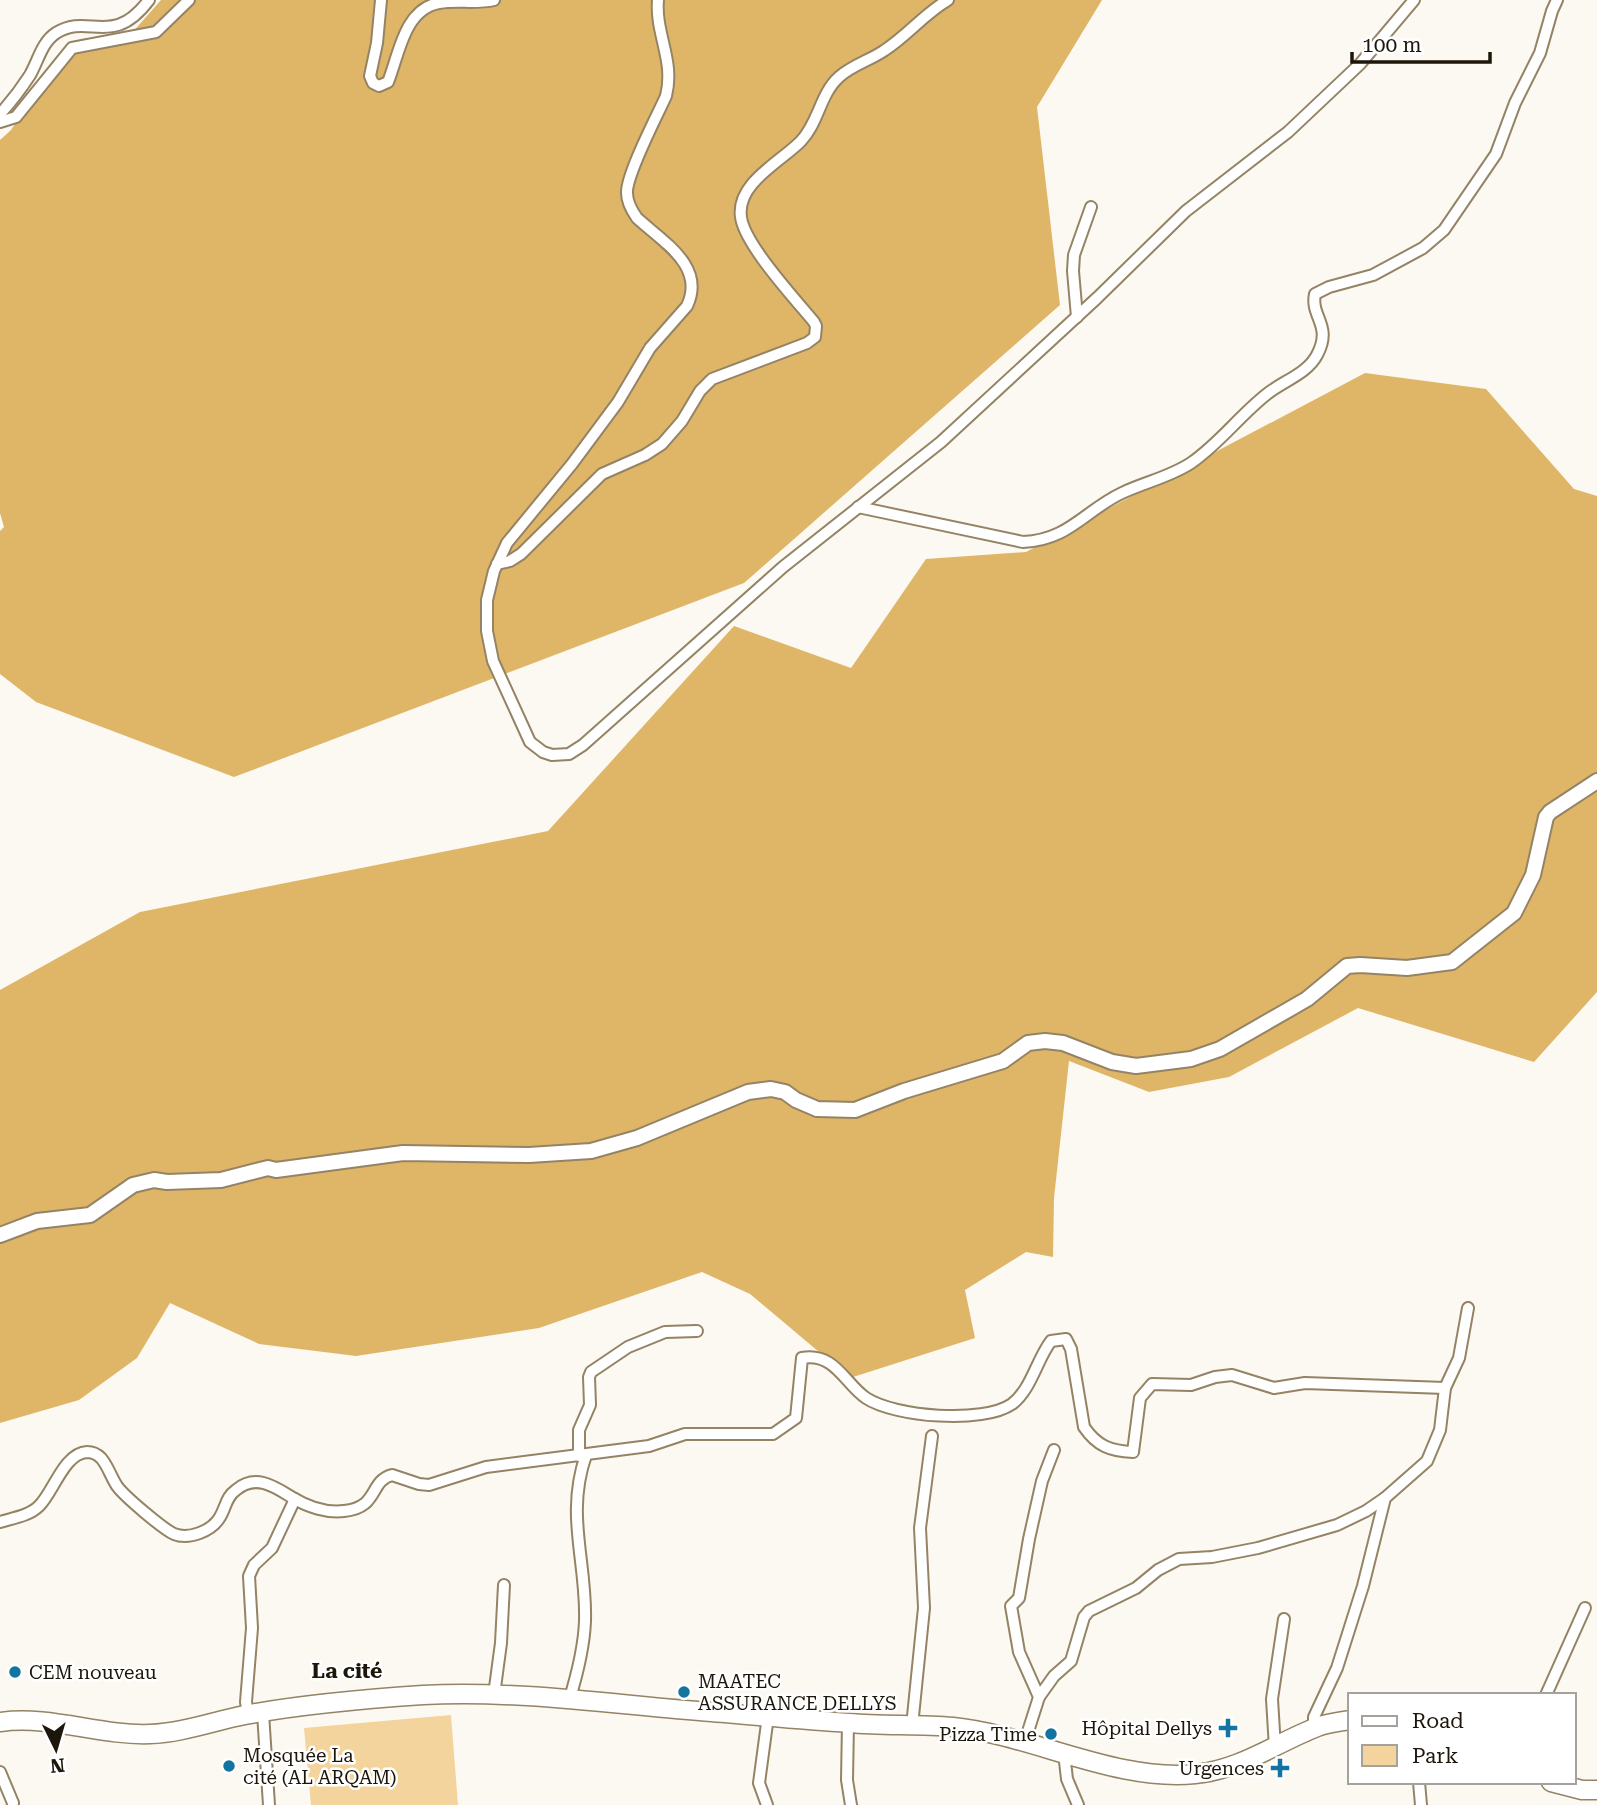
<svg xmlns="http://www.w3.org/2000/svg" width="1597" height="1805" viewBox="0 0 1597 1805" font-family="'Roboto Serif',serif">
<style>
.green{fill:#f3d49d}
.forest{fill:#dfb668}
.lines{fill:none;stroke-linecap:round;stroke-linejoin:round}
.minor-casing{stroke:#948364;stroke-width:14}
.tertiary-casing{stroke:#948364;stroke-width:18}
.primary-casing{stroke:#948364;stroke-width:21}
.minor{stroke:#fff;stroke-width:10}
.tertiary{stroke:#fff;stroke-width:14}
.primary{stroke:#fff;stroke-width:18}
.poi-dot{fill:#1174a1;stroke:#fff;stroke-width:2.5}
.labels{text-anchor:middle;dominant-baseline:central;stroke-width:5;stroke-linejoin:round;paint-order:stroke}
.poi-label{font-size:19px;fill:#1d160a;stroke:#fff;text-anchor:start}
.neighbourhood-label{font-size:21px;font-weight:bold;fill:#1d160a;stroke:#fff}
</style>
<rect width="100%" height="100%" fill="#fcf9f2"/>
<polygon class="green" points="451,1715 458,1805 311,1805 304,1728"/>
<g class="forest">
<polygon points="161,0 1102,0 1037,107 1060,305 744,583 234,777 36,702 0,674 0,531 4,527 0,513 0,140 11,130 34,95 80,39 130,35"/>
<polygon points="1365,373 1486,389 1574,489 1597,496 1597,992 1534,1062 1358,1008 1229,1077 1149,1092 1069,1061 1054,1198 1053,1257 1026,1252 965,1290 975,1338 850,1378 750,1294 702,1272 539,1328 356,1356 259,1344 170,1303 137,1358 79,1400 0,1423 0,990 140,912 548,831 734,626 851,668 926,559 1026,552"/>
</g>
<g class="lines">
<defs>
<g id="minor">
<path d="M381,0L377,43L370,76L373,83L379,86L388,82C399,55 404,9 439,3C457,0 476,4 494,0"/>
<path d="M658,0C655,34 675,60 666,96C657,116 626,175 627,193C627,203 632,211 637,218C663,242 706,266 687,306L650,348L618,402L572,464L507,543L494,571L487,600V631L493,661L530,742L543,752L552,755L569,754L583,745L783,567L941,442L1097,298L1186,211L1288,132L1360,64L1414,0"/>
<path d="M0,114C11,102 21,89 30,75C38,61 42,42 56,33C89,12 112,49 149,0"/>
<polyline points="0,122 16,117 72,48 156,32 189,0"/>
<polyline points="1077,317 1073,271 1074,255 1091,207"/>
<path d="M858,507L1023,542C1069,540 1084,511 1122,493C1145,482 1170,477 1191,463C1219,444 1240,415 1267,394C1283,381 1307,374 1317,355C1333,325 1310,317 1315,294L1329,287L1373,275L1423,248L1444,230L1496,154L1515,103L1540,53L1552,11L1557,0"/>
<path d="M497,564L510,561L521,554L602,474L645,455L662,444L682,421L700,391L712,379L807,343L815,337L816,326L814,322C796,300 744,244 741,217C736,183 782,161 801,141C819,122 820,94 839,77C852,65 871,60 885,50C908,35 924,14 948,0"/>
<polyline points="579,1456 579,1430 590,1405 589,1377 591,1372 628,1347 665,1332 697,1331"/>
<path d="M0,1522C13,1518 29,1516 39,1506C53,1493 64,1453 87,1452C92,1452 97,1454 101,1458C108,1466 111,1477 117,1486C124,1496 163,1529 174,1534C189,1540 212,1531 220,1517C226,1507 226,1497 236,1490C256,1473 275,1487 293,1498C308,1507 327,1513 344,1511C379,1508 369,1481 392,1475L419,1484L429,1485L486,1467L649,1446L685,1434H773L796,1418L802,1358C835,1352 845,1384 866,1398C895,1417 983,1424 1012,1404C1031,1390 1037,1359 1051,1341L1066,1339L1071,1349L1084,1427C1097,1446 1110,1451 1133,1452L1140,1398L1152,1384L1191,1385L1215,1377L1232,1375L1274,1388L1305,1383L1445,1388"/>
<polyline points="494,1695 501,1643 504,1585"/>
<polyline points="1546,1695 1585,1608"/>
<polyline points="1039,1697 1054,1676 1071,1661 1084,1617 1089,1611 1136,1588 1158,1570 1179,1559 1212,1557 1258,1548 1337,1525 1366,1511 1385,1498"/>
<path d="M569,1701C577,1675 584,1649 585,1621C587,1562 565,1515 586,1455"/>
<polyline points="263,1713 269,1805"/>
<polyline points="248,1715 246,1702 252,1628 249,1576 254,1565 272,1548 295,1499"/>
<polyline points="848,1723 847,1780 851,1805"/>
<polyline points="912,1726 924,1608 920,1528 932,1436"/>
<polyline points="1314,1728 1314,1717 1337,1668 1363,1586 1385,1498 1427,1461 1440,1430 1445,1388 1459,1358 1468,1308"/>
<polyline points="1025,1741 1039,1697 1019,1652 1011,1606 1019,1598 1029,1539 1042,1481 1054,1450"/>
<polyline points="1275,1748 1272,1699 1284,1619"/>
<polyline points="1064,1753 1067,1779 1078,1805"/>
<polyline points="0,1772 13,1803"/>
<polyline points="1419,1782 1421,1805"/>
<polyline points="767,1805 759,1783 768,1716"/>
</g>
<polyline id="tertiary" points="0,1235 37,1221 90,1215 133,1185 154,1180 167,1182 221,1180 268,1168 276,1170 403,1153 529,1155 591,1151 637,1138 748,1092 771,1089 785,1092 796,1100 817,1109 855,1110 904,1091 1003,1061 1028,1043 1045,1041 1063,1043 1112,1062 1136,1066 1191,1059 1220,1049 1307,999 1347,966 1360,965 1407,968 1452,962 1514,913 1533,875 1546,817 1550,812 1597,781"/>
<g id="primary">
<path d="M0,1722C51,1715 100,1736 150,1734C182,1733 214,1721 245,1715C303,1704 364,1699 423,1695C519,1690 617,1705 712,1712C758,1716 803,1720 849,1723C883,1726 918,1724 953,1727C1032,1735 1115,1782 1195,1774C1240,1770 1276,1743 1317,1727C1327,1723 1339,1722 1350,1720"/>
<polyline points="1551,1782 1582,1790 1597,1790"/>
</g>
</defs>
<use href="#minor" class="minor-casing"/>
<use href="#tertiary" class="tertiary-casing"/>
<use href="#primary" class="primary-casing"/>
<use href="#minor" class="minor"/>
<use href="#tertiary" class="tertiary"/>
<use href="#primary" class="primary"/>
</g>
<g class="poi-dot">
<circle cx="15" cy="1672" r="7"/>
<circle cx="684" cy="1692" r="7"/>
<path d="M1224.5 1717.5h7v7h7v7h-7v7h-7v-7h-7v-7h7z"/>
<circle cx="1051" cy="1734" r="7"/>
<circle cx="229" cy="1766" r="7"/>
<path d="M1276.5 1757.5h7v7h7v7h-7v7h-7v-7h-7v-7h7z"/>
</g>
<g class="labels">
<g class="poi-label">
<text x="29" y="1672">CEM nouveau</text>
<text x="698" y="1681">MAATEC<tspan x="698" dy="22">ASSURANCE DELLYS</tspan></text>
<text x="1212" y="1728" text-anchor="end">Hôpital Dellys</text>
<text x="1037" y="1734" text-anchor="end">Pizza Time</text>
<text x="243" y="1755">Mosquée La<tspan x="243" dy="22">cité (AL ARQAM)</tspan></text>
<text x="1264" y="1768" text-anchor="end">Urgences</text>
</g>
<g class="neighbourhood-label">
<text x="347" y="1671">La cité</text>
</g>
</g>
<rect x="1348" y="1693" width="228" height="91" fill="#ffffff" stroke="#a5a29d" stroke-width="2"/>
<rect x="1362" y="1716" width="35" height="10" fill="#ffffff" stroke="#a5a29d" stroke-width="2"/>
<text x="1412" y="1728" font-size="21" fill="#1d160a">Road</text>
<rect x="1362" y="1745" width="35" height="21" fill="#f3d49d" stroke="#a5a29d" stroke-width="2"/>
<text x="1412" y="1763" font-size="21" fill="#1d160a">Park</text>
<g transform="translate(56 1749) rotate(175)" stroke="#ffffff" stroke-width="5" paint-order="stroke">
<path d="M0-5L12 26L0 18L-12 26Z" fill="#1d160a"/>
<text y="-10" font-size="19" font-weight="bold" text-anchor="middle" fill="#1d160a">N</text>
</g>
<path d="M1352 52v10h138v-10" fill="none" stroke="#1d160a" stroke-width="3.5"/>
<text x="1362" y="52" font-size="21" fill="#1d160a" stroke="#ffffff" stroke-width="5" paint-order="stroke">100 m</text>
</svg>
